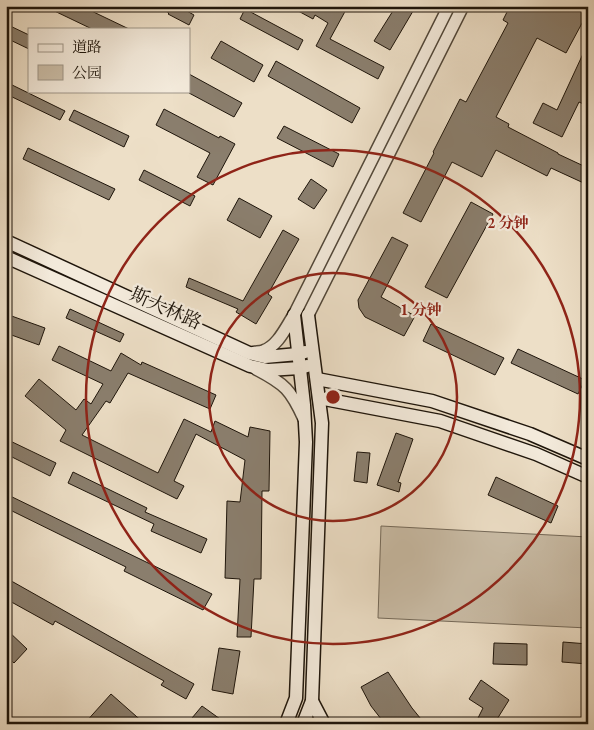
<svg xmlns="http://www.w3.org/2000/svg" width="594" height="730" viewBox="0 0 594 730" font-family="'EB Garamond','Noto Serif SC',serif">
<style>
.green{fill:#cabda7;stroke:#746959}
.building{fill:#8a7e6d;stroke:#1e150b}
.lines{fill:none;stroke-linecap:round;stroke-linejoin:round}
.tertiary-casing{stroke:#52483a;stroke-width:14}
.secondary-casing{stroke:#1e150b;stroke-width:15}
.tertiary{stroke:#f3eadb;stroke-width:11}
.secondary{stroke:#f3eadb;stroke-width:12}
.ring{fill:none;stroke:#8f2418;stroke-width:2.5}
.labels{text-anchor:middle;dominant-baseline:central;stroke-width:4.5;stroke-linejoin:round;paint-order:stroke}
.street-label{font-size:19px;fill:#1e150b;stroke:#f3eadb}
.centre{fill:#8f2418;stroke:#f3eadb;stroke-width:2.5}
.ring-label{font-size:15px;text-anchor:middle;font-weight:bold;fill:#8f2418;stroke:#f3eadb;stroke-width:4.5;stroke-linejoin:round;paint-order:stroke}
</style>
<rect width="100%" height="100%" fill="#eddfc7"/>
<filter id="stains"><feTurbulence type="fractalNoise" baseFrequency=".004" numOctaves="4"/><feColorMatrix values="0 0 0 0 .2 0 0 0 0 .09 0 0 0 0 .02 0 0 0 .5 -.17"/></filter>
<radialGradient id="worn" r=".72"><stop offset=".6" stop-color="#630" stop-opacity="0"/><stop offset="1" stop-color="#630" stop-opacity=".3"/></radialGradient>
<polygon class="green" points="381,526 588,537 588,628 378,618"/>
<g class="building">
<polygon points="44,6 81,6 129,29 92,29"/>
<polygon points="157,6 178,6 194,15 189,25 168,14 169,13"/>
<polygon points="289,6 348,6 330,39 384,67 378,79 316,46 328,23 315,15 313,19"/>
<polygon points="396,6 416,6 390,50 374,41"/>
<polygon points="510,6 588,6 588,12 566,53 537,38 496,117 509,124 508,127 558,153 558,154 588,168 588,185 551,168 547,176 496,150 482,177 452,162 421,222 403,213 434,153 433,152 460,99 466,102 508,23 503,20"/>
<polygon points="245,9 303,40 298,50 240,19"/>
<polygon points="6,24 29,35 29,49 6,38"/>
<polygon points="221,41 263,65 254,82 211,58"/>
<polygon points="588,43 588,106 579,102 562,137 533,123 543,103 557,110"/>
<polygon points="276,61 360,108 352,123 268,76"/>
<polygon points="189,74 242,103 234,117 189,93"/>
<polygon points="6,82 65,111 60,120 6,94"/>
<polygon points="164,109 219,138 220,136 235,144 213,185 197,177 210,153 156,125"/>
<polygon points="74,110 129,136 124,147 69,120"/>
<polygon points="284,126 339,154 333,167 277,138"/>
<polygon points="28,148 115,189 109,200 23,159"/>
<polygon points="144,170 195,196 190,206 139,180"/>
<polygon points="311,179 327,190 314,209 298,199"/>
<polygon points="239,198 272,216 260,238 227,220"/>
<polygon points="471,202 493,214 447,298 425,287"/>
<polygon points="283,230 299,239 268,294 272,297 256,324 236,312 238,309 186,287 189,278 243,301"/>
<polygon points="392,237 408,245 381,297 415,316 404,336 365,317 359,308 358,300"/>
<polygon points="70,309 124,334 120,342 66,318"/>
<polygon points="6,314 45,328 39,345 6,333"/>
<polygon points="431,324 504,358 495,375 423,341"/>
<polygon points="59,346 111,371 121,353 141,365 142,362 216,395 210,409 128,373 110,403 106,401 82,435 158,473 184,419 211,432 215,421 248,437 250,427 270,431 269,491 262,491 261,579 254,579 251,637 237,637 240,579 225,578 227,501 240,502 245,460 196,434 174,481 184,486 177,499 60,441 66,430 25,396 39,379 76,410 84,399 91,404 103,384 52,360"/>
<polygon points="518,349 585,380 578,394 511,363"/>
<polygon points="396,433 413,439 398,482 401,483 399,492 377,485"/>
<polygon points="6,439 56,463 50,476 6,454"/>
<polygon points="357,452 370,453 367,483 354,481"/>
<polygon points="73,472 147,508 145,512 207,539 201,553 151,531 154,524 68,483"/>
<polygon points="496,477 558,506 551,523 488,495"/>
<polygon points="6,494 212,594 203,610 124,571 126,567 6,508"/>
<polygon points="6,578 194,684 186,699 161,685 164,681 55,621 53,625 6,599"/>
<polygon points="6,629 27,649 14,663 6,656"/>
<polygon points="563,642 588,644 588,664 562,662"/>
<polygon points="494,643 527,644 527,665 493,664"/>
<polygon points="219,648 240,651 233,694 212,690"/>
<polygon points="388,672 412,708 425,724 385,724 371,706 361,687"/>
<polygon points="481,680 509,700 494,724 475,724 483,708 469,699"/>
<polygon points="111,694 145,724 84,724"/>
<polygon points="202,706 227,724 187,724"/>
</g>
<g class="lines">
<defs>
<g id="tertiary">
<polyline points="308,315 463,6"/>
<path d="M251,353C255,352 259,352 263,351C278,346 286,327 294,315L449,6"/>
<path d="M256,369C285,384 291,390 304,419"/>
</g>
<g id="secondary">
<polyline points="6,241 249,353 265,357 298,354 305,352"/>
<polyline points="6,257 250,366 268,370 300,368 307,366"/>
<polyline points="317,379 432,401 530,434 588,459"/>
<polyline points="319,398 440,421 536,454 588,477"/>
<polyline points="312,701 324,724"/>
<polyline points="286,724 296,698 306,442 304,405 294,315"/>
<polyline points="303,724 312,701 322,423 308,315"/>
</g>
</defs>
<use href="#tertiary" class="tertiary-casing"/>
<use href="#secondary" class="secondary-casing"/>
<use href="#tertiary" class="tertiary"/>
<use href="#secondary" class="secondary"/>
</g>
<g class="ring">
<circle cx="333" cy="397" r="124"/>
<circle cx="333" cy="397" r="247"/>
</g>
<g class="labels">
<g class="street-label">
<text transform="translate(166 308) rotate(24)">斯大林路</text>
</g>
</g>
<circle cx="333" cy="397" r="8" class="centre"/>
<g class="ring-label">
<text x="508" y="228">2 分钟</text>
<text x="421" y="315">1 分钟</text>
</g>
<rect width="594" height="730" fill="none" stroke="#eddfc7" stroke-width="25"/>
<rect x="8" y="8" width="579" height="715" fill="none" stroke="#1e150b" stroke-width="2.5"/>
<rect x="12" y="12" width="569" height="705" fill="none" stroke="#1e150b"/>
<rect x="28" y="28" width="162" height="65" fill="#f3eadb" stroke="#9e9588"/>
<rect x="38" y="44" width="25" height="8" fill="#f3eadb" stroke="#9e9588"/>
<text x="72" y="52" font-size="15" fill="#1e150b">道路</text>
<rect x="38" y="65" width="25" height="15" fill="#cabda7" stroke="#9e9588"/>
<text x="72" y="78" font-size="15" fill="#1e150b">公园</text>
<rect width="100%" height="100%" filter="url(#stains)"/>
<rect width="100%" height="100%" fill="url(#worn)"/>
</svg>
